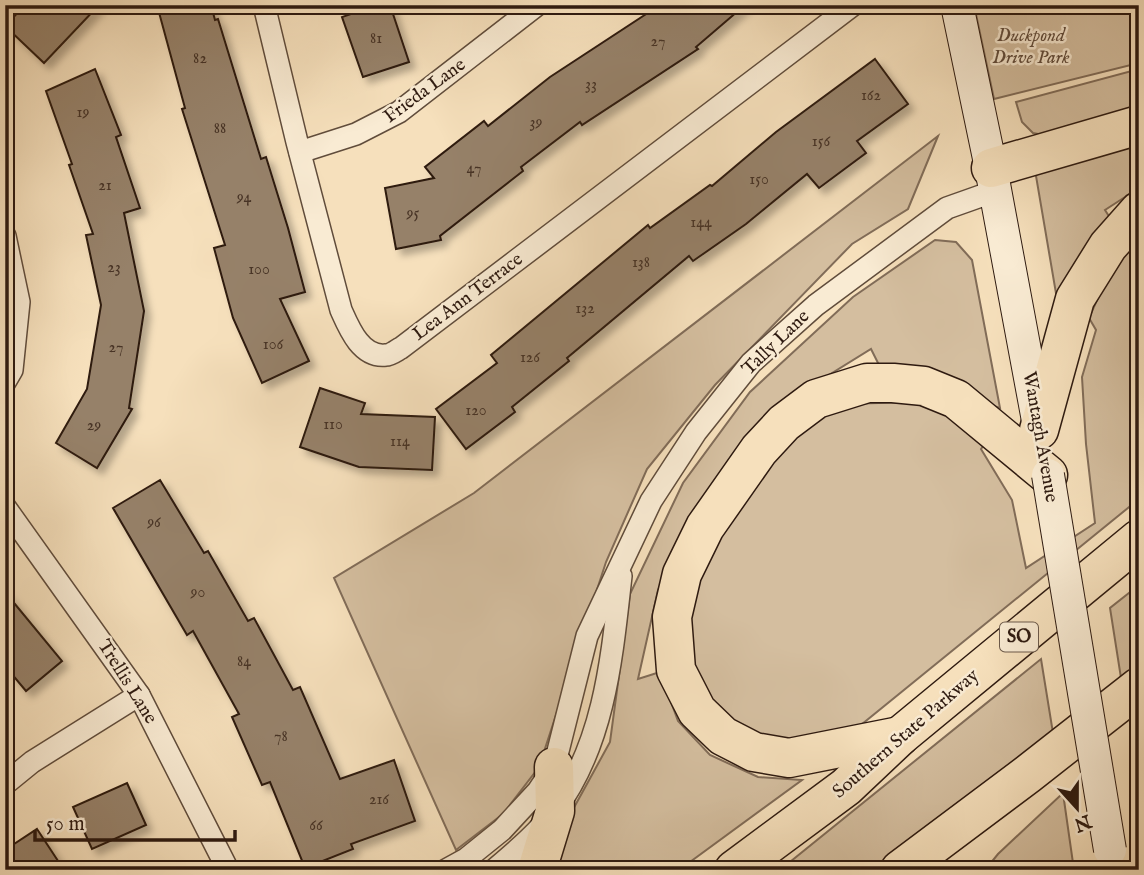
<svg xmlns="http://www.w3.org/2000/svg" width="1144" height="875" viewBox="0 0 1144 875" font-family="'IM FELL English',serif">
<style>
.green{fill:#d4be9f;stroke:#816c58;stroke-width:2}
.building{fill:#968169;stroke:#2e1a10;stroke-width:2;filter:url(#shadow)}
.lines{fill:none;stroke-linecap:round;stroke-linejoin:round}
.street-casing{stroke:#604c3b;stroke-width:24}
.secondary-casing{stroke:#2e1a10;stroke-width:34}
.highway-casing{stroke:#2e1a10;stroke-width:41}
.street{stroke:#f9ebd3;stroke-width:21}
.secondary{stroke:#f9ebd3;stroke-width:32}
.highway{stroke:#f6e0bc;stroke-width:38}
.secondary-bridge-casing{stroke:#2e1a10;stroke-width:34;stroke-linecap:butt}
.secondary-bridge{stroke:#f9ebd3;stroke-width:32}
.labels{text-anchor:middle;dominant-baseline:central;stroke-width:5;stroke-linejoin:round;paint-order:stroke}
.number-label{font-size:16px;fill:#483426}
.shield{fill:#f9ebd3;stroke:#6b594a;stroke-width:2}
.shield-label{font-size:18px;font-weight:bold;fill:#2e1a10}
.park-label{font-size:19px;font-style:italic;fill:#604b3b;stroke:#f9ebd3}
.street-label{font-size:19px;fill:#2e1a10;stroke:#f9ebd3}
</style>
<defs>
<filter id="shadow"><feDropShadow dx="6" dy="6" stdDeviation="3.5" flood-color="#0004"/></filter>
</defs>
<rect width="100%" height="100%" fill="#f6e0bc"/>
<filter id="stains"><feTurbulence type="fractalNoise" baseFrequency=".00286" numOctaves="4"/><feColorMatrix values="0 0 0 0 .2 0 0 0 0 .09 0 0 0 0 .02 0 0 0 .5 -.17"/></filter>
<radialGradient id="worn" r=".72"><stop offset=".6" stop-color="#630" stop-opacity="0"/><stop offset="1" stop-color="#630" stop-opacity=".3"/></radialGradient>
<g class="green">
<polygon points="974,5 1139,5 1139,63 994,99"/>
<polygon points="1139,69 1139,111 1049,136 1033,133 1022,122 1016,102"/>
<polygon points="938,136 908,209 852,244 715,385 647,469 606,562 539,767 503,814 456,850 334,578 474,493"/>
<polygon points="1139,145 1139,188 1105,210 1112,221 1058,305 1036,176 1040,168"/>
<polygon points="1139,237 1139,499 851,733 766,745 711,708 684,651 685,601 727,521 801,425 844,404 913,402 953,415 987,441 981,449 1012,500 1026,568 1095,523 1086,444 1082,377 1096,330 1089,318 1105,282"/>
<polygon points="935,240 956,242 972,260 1000,408 882,371 871,349 787,401 710,490 658,590 638,679 660,672 678,721 710,755 758,777 802,780 679,870 551,870 571,813 610,742 630,594 683,483 750,392 853,297"/>
<polygon points="1139,585 1139,664 1121,678 1110,608"/>
<polygon points="1041,659 1053,733 882,870 780,870"/>
<polygon points="1063,793 1074,870 985,870 998,854"/>
</g>
<g class="building">
<polygon points="25,5 99,5 44,63 5,26"/>
<polygon points="157,5 211,5 215,20 218,19 261,159 266,157 288,228 305,292 280,299 309,361 262,383 233,318 214,248 225,245 182,109 185,108"/>
<polygon points="377,5 390,5 409,62 363,77 342,17"/>
<polygon points="660,5 745,5 696,47 698,49 582,125 580,122 521,167 523,171 440,236 441,240 396,249 385,188 434,178 425,167 484,121 488,126 550,77"/>
<polygon points="875,59 908,104 857,141 866,153 819,188 807,174 746,224 693,261 689,256 567,358 569,361 512,407 515,412 466,449 436,409 497,363 491,355 648,225 650,228 710,185 712,186 776,132"/>
<polygon points="95,69 121,135 116,137 140,208 124,213 144,311 129,408 132,409 97,468 56,443 87,389 101,305 86,235 93,234 69,165 72,164 46,91"/>
<polygon points="320,388 365,403 361,414 435,417 432,470 359,467 300,447"/>
<polygon points="160,480 204,553 208,551 248,621 254,618 293,690 300,687 340,779 394,760 415,821 351,844 353,849 305,868 270,782 262,785 232,717 239,714 193,631 187,635 113,508"/>
<polygon points="5,592 62,661 26,691 5,666"/>
<polygon points="127,783 146,825 92,849 73,807"/>
<polygon points="37,829 64,870 5,870 5,850"/>
</g>
<g class="lines">
<defs>
<g id="street">
<path d="M264,5L297,142L341,310C349,328 361,358 386,355C391,355 397,350 401,348L853,5"/>
<polyline points="300,152 356,134 399,112 537,5"/>
<polyline points="5,236 19,302 12,370 5,382"/>
<polyline points="5,507 139,695 228,870"/>
<polyline points="5,784 32,762 139,695"/>
<polyline points="446,870 466,859 502,830 538,791 554,767 587,636 651,501 696,432 751,363 816,305 947,208 995,191"/>
<path d="M494,870C515,852 539,832 555,810C605,743 612,656 621,576"/>
</g>
<polyline id="secondary" points="957,5 991,168 1039,426"/>
<g id="highway">
<polyline points="991,168 1139,125"/>
<polyline points="1039,430 1075,299 1108,246 1139,211"/>
<polyline points="900,736 789,758 754,752 723,736 697,711 676,670 672,617 682,574 705,527 759,450 784,423 816,399 867,383 893,383 924,386 956,399 1048,475"/>
<polyline points="537,870 555,811 554,767"/>
<polyline points="734,870 846,787 900,736 1139,539"/>
<polyline points="900,870 1028,774 1139,687"/>
</g>
</defs>
<use href="#street" class="street-casing"/>
<use href="#secondary" class="secondary-casing"/>
<use href="#highway" class="highway-casing"/>
<use href="#street" class="street"/>
<use href="#secondary" class="secondary"/>
<use href="#highway" class="highway"/>
<defs>
<polyline id="secondary-bridge" points="1048,475 1110,850"/>
</defs>
<use href="#secondary-bridge" class="secondary-bridge-casing"/>
<use href="#secondary-bridge" class="secondary-bridge"/>
</g>
<g class="labels">
<g class="number-label">
<text x="376" y="39">81</text>
<text x="658" y="42">27</text>
<text x="200" y="59">82</text>
<text x="591" y="85">33</text>
<text x="871" y="96">162</text>
<text x="83" y="113">19</text>
<text x="536" y="123">39</text>
<text x="220" y="129">88</text>
<text x="821" y="142">156</text>
<text x="474" y="169">47</text>
<text x="759" y="180">150</text>
<text x="105" y="186">21</text>
<text x="244" y="198">94</text>
<text x="413" y="214">95</text>
<text x="701" y="223">144</text>
<text x="641" y="263">138</text>
<text x="114" y="268">23</text>
<text x="259" y="270">100</text>
<text x="585" y="309">132</text>
<text x="273" y="345">106</text>
<text x="116" y="348">27</text>
<text x="530" y="358">126</text>
<text x="476" y="411">120</text>
<text x="333" y="425">110</text>
<text x="94" y="426">29</text>
<text x="400" y="442">114</text>
<text x="154" y="523">96</text>
<text x="198" y="593">90</text>
<text x="244" y="662">84</text>
<text x="281" y="737">78</text>
<text x="379" y="800">216</text>
<text x="316" y="826">66</text>
</g>
<rect class="shield" x="1000" y="622.5" width="38" height="29" rx="5"/>
<g class="shield-label">
<text x="1019" y="637">SO</text>
</g>
<g class="park-label">
<text x="1031" y="36">Duckpond<tspan x="1031" dy="22">Drive Park</tspan></text>
</g>
<g class="street-label">
<text transform="translate(425 91) rotate(-36)">Frieda Lane</text>
<text transform="translate(468 297) rotate(-37)">Lea Ann Terrace</text>
<text transform="translate(776 343) rotate(-44)">Tally Lane</text>
<text transform="translate(1040 437) rotate(80)">Wantagh Avenue</text>
<text transform="translate(127 682) rotate(58)">Trellis Lane</text>
<text transform="translate(906 734) rotate(-41)">Southern State Parkway</text>
</g>
</g>
<rect width="1144" height="875" fill="none" stroke="#f6e0bc" stroke-width="28"/>
<rect x="7" y="7" width="1130" height="861" fill="none" stroke="#2e1a10" stroke-width="3.5"/>
<rect x="14" y="14" width="1116" height="847" fill="none" stroke="#2e1a10" stroke-width="2"/>
<g transform="translate(1077 808) rotate(159)" stroke="#f9ebd3" stroke-width="5" paint-order="stroke">
<path d="M0-5L12 26L0 18L-12 26Z" fill="#2e1a10"/>
<text y="-10" font-size="19" font-weight="bold" text-anchor="middle" fill="#2e1a10">N</text>
</g>
<path d="M35 830v10h200v-10" fill="none" stroke="#2e1a10" stroke-width="3.5"/>
<text x="46" y="830" font-size="21" fill="#2e1a10" stroke="#f9ebd3" stroke-width="5" paint-order="stroke">50 m</text>
<rect width="100%" height="100%" filter="url(#stains)"/>
<rect width="100%" height="100%" fill="url(#worn)"/>
</svg>
